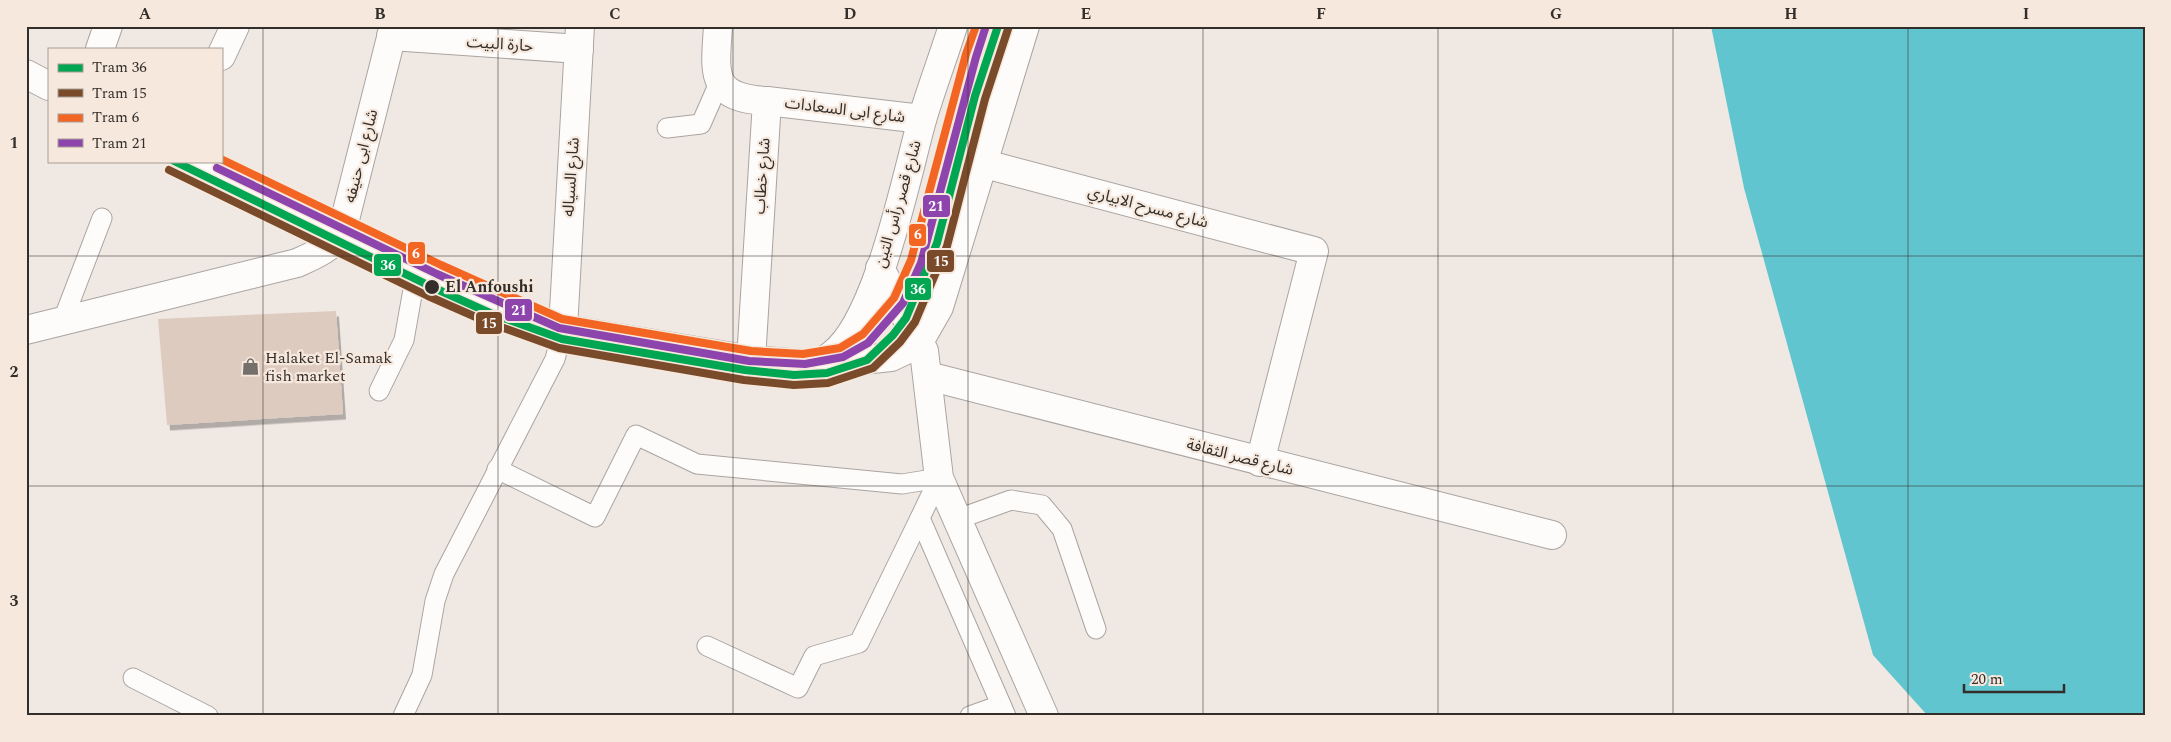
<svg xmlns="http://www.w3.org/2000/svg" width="2171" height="742" viewBox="0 0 2171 742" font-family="Spectral,'Noto Sans Arabic',serif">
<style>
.water{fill:#60c5cf}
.building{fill:#decbc0;filter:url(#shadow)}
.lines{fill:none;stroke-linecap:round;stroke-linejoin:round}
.service-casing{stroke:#aaa4a0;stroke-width:21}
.minor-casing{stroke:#aaa4a0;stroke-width:30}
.secondary-casing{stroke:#aaa4a0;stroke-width:30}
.service{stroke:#fdfcfb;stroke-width:19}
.minor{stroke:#fdfcfb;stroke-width:28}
.secondary{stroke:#fdfcfb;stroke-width:28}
.tram-1-casing{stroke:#f6e8dd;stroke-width:11}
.tram-2-casing{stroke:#f6e8dd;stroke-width:11}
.tram-3-casing{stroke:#f6e8dd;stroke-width:11}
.tram-4-casing{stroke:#f6e8dd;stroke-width:11}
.tram-1{stroke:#00a651;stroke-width:8}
.tram-2{stroke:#7a4b2a;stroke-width:8}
.tram-3{stroke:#f26522;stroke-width:8}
.tram-4{stroke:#8e44ad;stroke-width:8}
.grid{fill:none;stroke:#332e2a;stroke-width:1;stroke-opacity:0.55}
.stop-dot{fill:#332e2a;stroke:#f6e8dd;stroke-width:2}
.labels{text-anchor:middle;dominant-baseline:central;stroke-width:4.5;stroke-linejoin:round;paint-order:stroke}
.street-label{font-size:16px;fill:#332e2a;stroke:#f6e8dd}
.stop-label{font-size:16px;font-weight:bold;fill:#332e2a;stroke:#f6e8dd;text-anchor:start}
.poi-label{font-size:16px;fill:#332e2a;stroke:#f6e8dd;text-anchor:start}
.line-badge{stroke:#f6e8dd;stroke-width:2}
.badge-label{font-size:14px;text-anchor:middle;font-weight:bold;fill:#fff}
.neatline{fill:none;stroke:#332e2a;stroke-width:2}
.grid-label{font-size:16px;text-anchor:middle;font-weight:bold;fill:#332e2a}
</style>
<defs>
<filter id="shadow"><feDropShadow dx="3" dy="5.5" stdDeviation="0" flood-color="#0004"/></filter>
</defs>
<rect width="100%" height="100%" fill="#f0e9e3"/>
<polygon class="water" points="1711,26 2145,26 2145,716 1928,716 1873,655 1744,188"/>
<polygon class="building" points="336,311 343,414 167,425 158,319"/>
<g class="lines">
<defs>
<g id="service">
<polyline points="667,128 701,124 719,83"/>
<polyline points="63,320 102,218"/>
<polyline points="379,391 404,340 417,267"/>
<polyline points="497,469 595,517 636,435 697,464 902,484 939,478"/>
<polyline points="939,478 920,518 1006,716"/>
<polyline points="958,519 1011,500 1042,505 1062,529 1096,629"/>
<polyline points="707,646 798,688 814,656 859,643 920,518"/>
<polyline points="133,678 208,716"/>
<polyline points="403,716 422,675 435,601 444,574 555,359 563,329"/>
<polyline points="970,716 1001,705"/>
</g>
<g id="minor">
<path d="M718,26C715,74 709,98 767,101L751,360"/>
<polyline points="391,36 579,49"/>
<polyline points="100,49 108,26"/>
<polyline points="221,56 235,26"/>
<polyline points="767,101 922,119"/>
<polyline points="981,163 1314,251 1260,462"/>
<polyline points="880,268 924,351 939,478 1044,716"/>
<polyline points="563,329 580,26"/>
<path d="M26,330L297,263C315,255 332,248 342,231L394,26"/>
<polyline points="928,376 1552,535"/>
</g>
<g id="secondary">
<polyline points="26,74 49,86"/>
<polyline points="197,161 457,286 499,305 563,329 751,360 815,365 891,357 908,349 919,342 939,307 1025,26"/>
<path d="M815,365C820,362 827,359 832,355C878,321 906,177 922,120C931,89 943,58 953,26"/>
</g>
</defs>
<use href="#service" class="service-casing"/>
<use href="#minor" class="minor-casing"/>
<use href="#secondary" class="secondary-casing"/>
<use href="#service" class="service"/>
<use href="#minor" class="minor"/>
<use href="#secondary" class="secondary"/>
<defs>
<polyline id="tram-1" points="174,161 432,287 490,313 562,339 745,370 794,375 827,373 867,360 893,335 906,318 937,243 975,96 998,26"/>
<polyline id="tram-2" points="169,170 428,296 487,322 559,348 744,380 794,385 828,383 873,368 900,342 915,322 947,246 985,99 1008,29"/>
<polyline id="tram-3" points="221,159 441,265 562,319 751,351 803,354 840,348 863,334 894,298 911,260 966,54 976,26"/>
<polyline id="tram-4" points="217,168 437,274 559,328 749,361 805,364 843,357 868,343 903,303 921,263 976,57 985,29"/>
</defs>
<use href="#tram-1" class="tram-1-casing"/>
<use href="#tram-2" class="tram-2-casing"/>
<use href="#tram-3" class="tram-3-casing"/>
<use href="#tram-4" class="tram-4-casing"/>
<use href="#tram-1" class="tram-1"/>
<use href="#tram-2" class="tram-2"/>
<use href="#tram-3" class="tram-3"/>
<use href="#tram-4" class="tram-4"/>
</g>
<path class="grid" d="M263,26V716M498,26V716M733,26V716M968,26V716M1203,26V716M1438,26V716M1673,26V716M1908,26V716M26,256H2145M26,486H2145"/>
<defs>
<symbol id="shop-bare" viewBox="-9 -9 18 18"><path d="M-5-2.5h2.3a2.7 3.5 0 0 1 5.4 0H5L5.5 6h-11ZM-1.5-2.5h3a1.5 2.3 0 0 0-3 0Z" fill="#756f6b" stroke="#f6e8dd" stroke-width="2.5" paint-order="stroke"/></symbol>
</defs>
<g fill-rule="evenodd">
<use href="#shop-bare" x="238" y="354" width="25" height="25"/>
</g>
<circle class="stop-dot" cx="432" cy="287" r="8"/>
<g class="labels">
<g class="street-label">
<text transform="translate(500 44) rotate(4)">حارة البيت</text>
<text transform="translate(845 110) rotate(7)">شارع ابى السعادات</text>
<text transform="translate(361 156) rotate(-76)">شارع ابى حنيفه</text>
<text transform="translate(762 176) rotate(-86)">شارع خطاب</text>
<text transform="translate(571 177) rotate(-86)">شارع السياله</text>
<text transform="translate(898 204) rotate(-74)">شارع قصر رأس التين</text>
<text transform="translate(1148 207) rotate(15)">شارع مسرح الابياري</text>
<text transform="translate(1240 457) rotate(14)">شارع قصر الثقافة</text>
</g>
<g class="stop-label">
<text x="445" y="287">El Anfoushi</text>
</g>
<g class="poi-label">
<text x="265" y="358">Halaket El-Samak<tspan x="265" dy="18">fish market</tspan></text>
</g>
</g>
<g class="line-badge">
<rect x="922" y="194" width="29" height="24" rx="5" fill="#8e44ad"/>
<rect x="908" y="223" width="19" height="24" rx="5" fill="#f26522"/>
<rect x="407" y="241" width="19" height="24" rx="5" fill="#f26522"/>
<rect x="926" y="249" width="29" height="24" rx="5" fill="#7a4b2a"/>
<rect x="373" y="253" width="29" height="24" rx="5" fill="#00a651"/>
<rect x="904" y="277" width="28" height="24" rx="5" fill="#00a651"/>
<rect x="504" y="298" width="29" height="24" rx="5" fill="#8e44ad"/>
<rect x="475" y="311" width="28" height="24" rx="5" fill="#7a4b2a"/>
</g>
<g class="badge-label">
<text x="936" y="211">21</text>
<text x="918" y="239">6</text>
<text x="416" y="258">6</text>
<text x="941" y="266">15</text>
<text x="388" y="270">36</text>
<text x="918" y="294">36</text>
<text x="519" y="315">21</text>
<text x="489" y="328">15</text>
</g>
<rect width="2171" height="742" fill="none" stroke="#f6e8dd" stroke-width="55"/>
<rect x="48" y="48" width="175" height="115" fill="#f6e8dd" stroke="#a89e95"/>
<rect x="58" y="64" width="25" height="8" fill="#00a651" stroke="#a89e95"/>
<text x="92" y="72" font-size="15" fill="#332e2a">Tram 36</text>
<rect x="58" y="89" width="25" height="8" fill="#7a4b2a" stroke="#a89e95"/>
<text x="92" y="98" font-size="15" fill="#332e2a">Tram 15</text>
<rect x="58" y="114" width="25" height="8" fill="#f26522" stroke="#a89e95"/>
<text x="92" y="122" font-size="15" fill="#332e2a">Tram 6</text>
<rect x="58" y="139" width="25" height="8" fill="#8e44ad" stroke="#a89e95"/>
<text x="92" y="148" font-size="15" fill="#332e2a">Tram 21</text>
<path d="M1964 684v8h100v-8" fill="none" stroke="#332e2a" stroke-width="2.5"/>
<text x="1971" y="684" font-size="15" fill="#332e2a" stroke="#f6e8dd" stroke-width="4" paint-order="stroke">20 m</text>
<rect x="28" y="28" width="2116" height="686" class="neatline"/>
<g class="grid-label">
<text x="145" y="19">A</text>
<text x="380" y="19">B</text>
<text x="615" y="19">C</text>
<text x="850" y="19">D</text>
<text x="1086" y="19">E</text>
<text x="1321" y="19">F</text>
<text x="1556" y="19">G</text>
<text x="1791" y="19">H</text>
<text x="2026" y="19">I</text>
<text x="14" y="148">1</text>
<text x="14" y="377">2</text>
<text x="14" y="606">3</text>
</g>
</svg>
